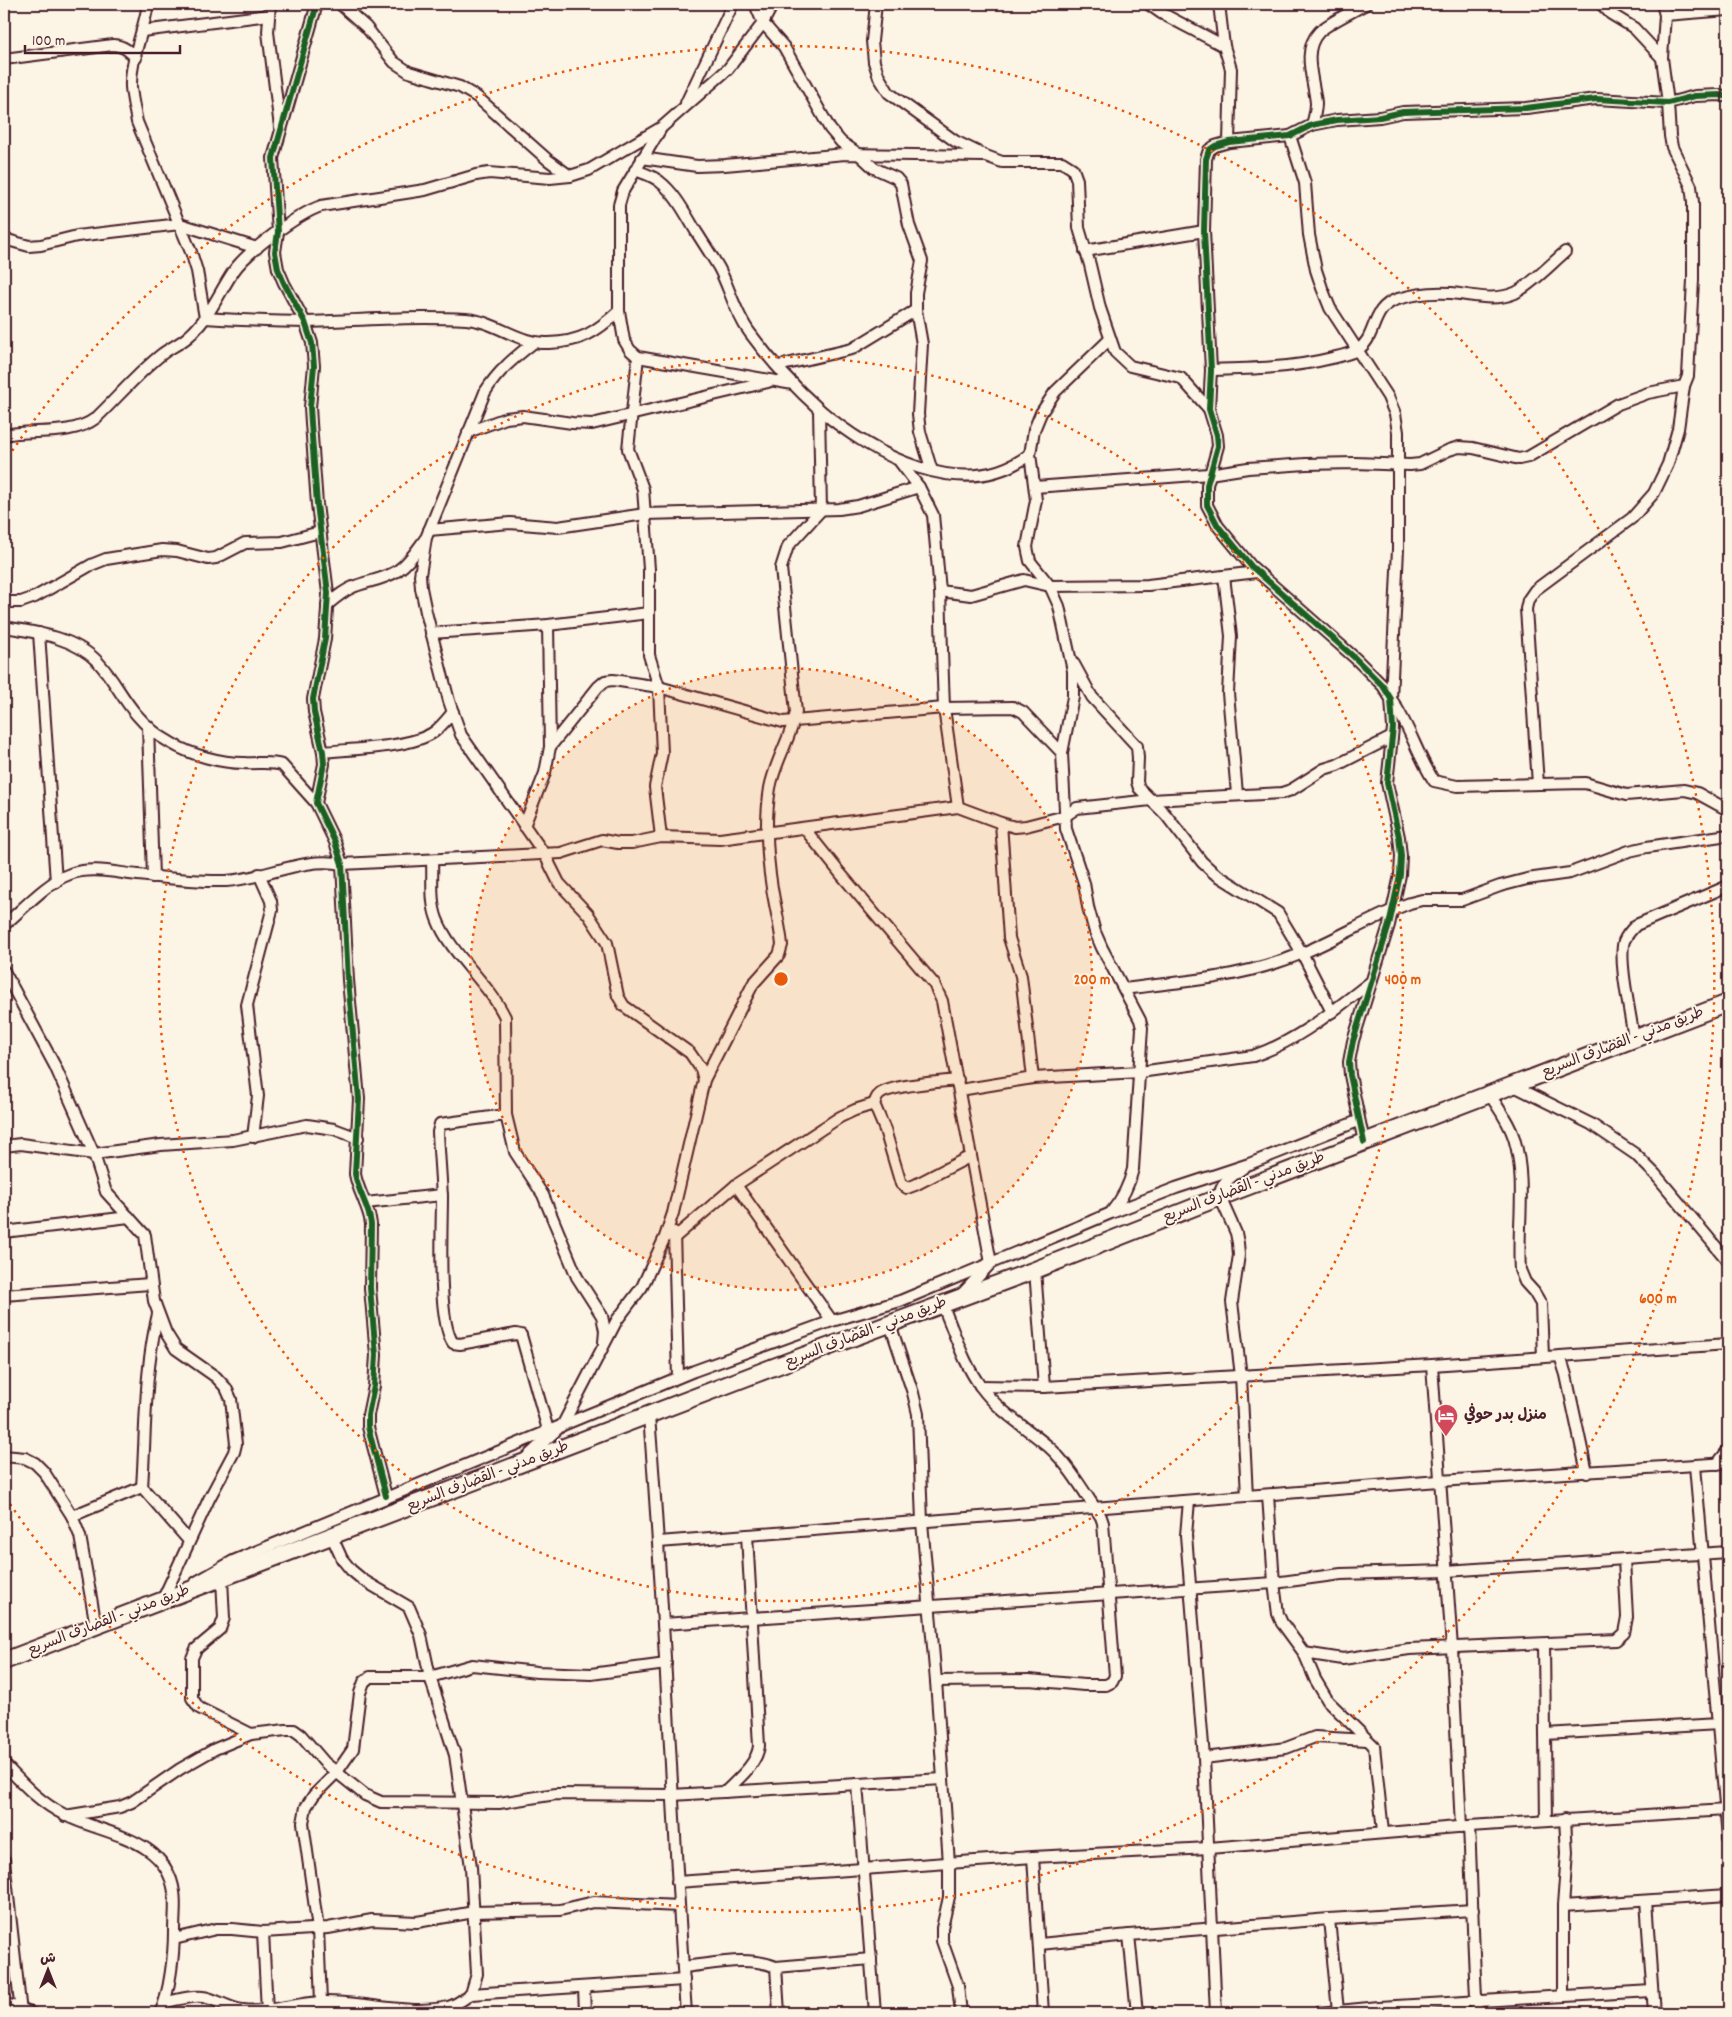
<svg xmlns="http://www.w3.org/2000/svg" width="1732" height="2017" viewBox="0 0 1732 2017" font-family="Dekko,'Playpen Sans Arabic',sans-serif">
<style>
.lines{fill:none;stroke-linecap:round;stroke-linejoin:round}
.minor-casing{stroke:#4a1f2b;stroke-width:14}
.trunk-casing{stroke:#4a1f2b;stroke-width:20}
.minor{stroke:#fcf5e5;stroke-width:10}
.trunk{stroke:#fcf5e5;stroke-width:16}
.cycleway-casing{stroke:#fcf5e5;stroke-width:9}
.cycleway{stroke:#1b5e20;stroke-width:6}
.ring{fill:none;stroke:#e8590c;stroke-width:2.5;stroke-dasharray:2.5 5}
.labels{text-anchor:middle;dominant-baseline:central;stroke-width:4;stroke-linejoin:round;paint-order:stroke}
.street-label{font-size:15px;fill:#4a1f2b;stroke:#fcf5e5}
.poi-label{font-size:15px;font-weight:bold;fill:#4a1f2b;stroke:#fcf5e5;text-anchor:start}
.centre{fill:#e8590c;stroke:#fcf5e5;stroke-width:2.5}
.ring-label{font-size:15px;text-anchor:middle;font-weight:bold;fill:#e8590c;stroke:#fcf5e5;stroke-width:4;stroke-linejoin:round;paint-order:stroke}
</style>
<rect width="100%" height="100%" fill="#fcf5e5"/>
<filter id="ink" filterUnits="userSpaceOnUse"><feTurbulence type="fractalNoise" baseFrequency=".02" numOctaves="2"/><feDisplacementMap in="SourceGraphic" scale="10" xChannelSelector="R" yChannelSelector="G"/><feConvolveMatrix kernelMatrix="1 2 1 2 8 2 1 2 1" color-interpolation-filters="sRGB"/></filter>
<g filter="url(#ink)">
<g class="lines">
<defs>
<g id="minor">
<path d="M148,4C144,31 130,60 131,87C132,99 135,111 137,122L191,252L197,271L205,318"/>
<polyline points="270,4 268,32 280,127"/>
<path d="M317,4L273,158L278,232L275,252L278,269L284,283L305,322L312,343L314,366L310,407L311,423L317,504L328,593L325,639L313,699L314,712L323,752L324,764L316,803L335,842L342,864L348,980L359,1099L355,1174C358,1192 369,1206 371,1224L370,1288L376,1355L374,1386L368,1415V1427L386,1496"/>
<polyline points="340,4 366,27 394,62 409,72 460,87 477,97 548,160 570,176"/>
<polyline points="755,4 763,23 784,47 830,129 841,142 860,155 874,168 896,178 901,184 909,225 922,261 916,293 916,310 922,344 918,414 920,432 932,471"/>
<polyline points="876,4 872,41 874,62 879,77 889,93 955,141 986,156 1002,162 1062,162 1073,169 1077,180 1079,228 1090,265 1100,308 1115,352 1130,366 1181,378 1209,409"/>
<polyline points="1148,4 1161,13 1224,46"/>
<polyline points="1219,4 1224,46 1231,69 1229,142"/>
<polyline points="1601,4 1611,14 1634,28 1662,58"/>
<polyline points="1665,15 1728,10"/>
<polyline points="142,31 269,15"/>
<path d="M4,59L113,45C124,46 128,50 136,58"/>
<polyline points="686,103 733,4"/>
<path d="M1312,125C1314,118 1316,110 1316,103C1314,80 1301,51 1319,32C1328,23 1354,11 1366,4"/>
<polyline points="660,130 623,191 619,205 619,311 624,340 630,350 638,357 793,384"/>
<path d="M1290,136L1305,183L1309,235L1316,270L1322,288L1330,308L1388,397L1395,414L1398,432V549L1391,699C1409,724 1417,755 1434,781L1457,786L1585,783L1626,795L1684,790L1697,793L1728,810"/>
<polyline points="642,158 697,166 725,165 845,154 983,156"/>
<path d="M635,170C643,173 653,176 659,181C676,194 686,215 697,233C704,244 712,256 719,268C730,289 735,313 750,333C770,360 793,386 819,409C872,455 965,505 1030,454"/>
<polyline points="4,239 29,246 41,245 77,236 180,224 257,248"/>
<polyline points="1085,251 1204,231"/>
<path d="M205,318C239,320 273,322 307,322C360,320 413,316 466,319C496,321 520,345 549,343C581,342 596,332 619,311"/>
<path d="M1110,339L1055,392L1041,413L1034,430L1030,454L1036,500L1027,547L1030,561L1050,586L1059,606L1073,671V697L1062,753L1066,829L1084,883L1088,907L1095,932L1102,948L1140,1020L1142,1028L1133,1169C1129,1186 1123,1198 1112,1211"/>
<path d="M533,343C514,358 498,371 485,392L426,538L420,575L421,588L426,612L449,701L461,735L545,855L559,883L588,914L607,943L618,996L624,1006L690,1053L701,1069L704,1080"/>
<polyline points="638,357 628,449 643,489 649,569 649,655 659,687 662,753 655,787 661,837"/>
<polyline points="778,366 852,349 916,310"/>
<path d="M1211,370C1251,369 1293,368 1332,358C1340,356 1350,354 1357,350C1378,338 1369,308 1398,299C1414,294 1434,292 1451,293C1473,295 1493,302 1515,293C1531,285 1551,264 1565,252"/>
<polyline points="468,432 506,418 523,416 572,423 592,424 768,382"/>
<path d="M4,435C34,429 71,437 96,418C118,397 138,373 162,354C171,347 182,343 190,335C209,318 219,293 233,272C246,252 298,214 321,206L425,190L476,175L489,173L550,178L570,176L589,170L662,127L728,69L763,23L773,4"/>
<polyline points="900,462 919,487 933,515 940,591 944,708 958,807"/>
<polyline points="1035,487 1209,474 1248,468 1306,464 1355,463 1410,465 1420,464 1449,450 1459,447 1473,448 1519,459 1528,457 1618,404 1648,393 1684,386 1688,376 1693,280 1693,202 1691,186 1672,147 1670,136 1668,103 1662,58 1665,15 1662,4"/>
<polyline points="429,530 510,523 558,527 645,514 839,509 858,506 919,487"/>
<polyline points="1224,576 1231,636 1228,693 1237,794"/>
<polyline points="940,591 971,595 1024,580 1050,586 1148,585 1257,572"/>
<polyline points="4,602 21,602 35,597 91,565 106,559 162,550 177,551 208,559 216,558 245,543 282,542 320,532"/>
<path d="M327,605C335,598 343,591 353,587C367,581 383,580 397,571C409,563 417,550 425,539"/>
<path d="M4,627C36,632 74,637 98,662C113,678 122,698 136,714C146,726 158,736 171,743C191,755 221,763 244,763C257,764 269,761 282,765L316,803"/>
<polyline points="39,633 56,882"/>
<polyline points="431,633 548,625 649,613"/>
<polyline points="1074,664 1092,697 1137,746 1138,758 1137,782 1139,788 1166,815 1202,862 1214,873 1278,913 1302,953 1332,1012"/>
<polyline points="148,726 153,877"/>
<polyline points="550,747 598,687 605,681 613,680 659,687 783,722 944,708 1013,707 1023,712 1062,753"/>
<path d="M323,752C352,749 411,748 434,732C441,727 447,719 453,712"/>
<polyline points="1538,784 1526,609 1528,600 1535,590 1632,518 1654,493 1668,464 1678,429 1684,386"/>
<polyline points="1001,823 1009,938 1021,976 1033,1078"/>
<polyline points="524,826 545,773 550,747 548,625"/>
<polyline points="804,828 840,873 934,984 942,1001 991,1263 962,1294"/>
<path d="M432,861C433,879 430,901 437,919C451,955 488,982 505,1017L506,1115L515,1152L543,1195L577,1277L602,1316L605,1331L604,1342"/>
<path d="M4,925C23,909 47,882 70,874C91,866 117,873 138,875C167,878 197,882 226,881C265,879 303,856 342,864L561,853L602,840L618,843H632L661,837L720,839L958,807L1001,823L1015,827L1026,826L1065,816L1077,808L1151,800L1282,793L1291,790L1324,769L1337,765L1392,737"/>
<polyline points="4,971 55,1066 94,1154 106,1192 145,1235 154,1301 166,1333 176,1349 216,1377 226,1388 231,1399 236,1444 234,1452 209,1499 162,1601"/>
<path d="M1124,989C1176,982 1228,979 1278,962C1323,948 1365,920 1410,903L1422,900H1462L1500,886L1527,879L1570,873L1629,851L1647,847L1728,835"/>
<path d="M1634,1039C1631,1016 1618,960 1624,941C1627,934 1631,930 1636,925L1728,886"/>
<path d="M958,1080C940,1082 892,1085 880,1094C876,1097 876,1100 874,1104L885,1130L901,1184L907,1188L915,1185L971,1156"/>
<polyline points="1514,1086 1591,1124 1635,1154 1655,1174 1728,1261"/>
<path d="M960,1090L1033,1078L1140,1072L1253,1056C1298,1041 1334,1010 1372,981"/>
<path d="M1490,1095C1499,1109 1509,1122 1514,1138C1527,1180 1517,1228 1520,1270L1525,1282L1534,1292L1541,1304L1543,1357"/>
<path d="M506,1115L440,1124L438,1132C439,1154 441,1176 442,1198C442,1229 437,1320 453,1343L460,1344L516,1334L521,1335L548,1430"/>
<polyline points="253,1137 258,1096 247,1005 272,910 271,901 259,874"/>
<polyline points="1364,1142 1350,1075 1349,1062 1353,1041 1389,925 1400,875 1401,856 1399,837 1387,783 1393,728 1391,699 1383,686 1355,658 1251,566 1218,526 1207,505 1207,485 1218,446 1217,435 1209,409 1211,370 1204,231 1206,159 1209,150 1215,146 1229,142 1290,136 1312,125 1337,120 1380,117 1403,112 1526,108 1596,99 1668,103 1695,96 1720,95 1728,97"/>
<polyline points="4,1146 21,1144 94,1154 161,1145 233,1140 307,1125 334,1129 358,1138"/>
<path d="M1243,1168C1233,1176 1219,1183 1220,1197L1236,1233L1238,1243L1239,1255L1232,1302L1241,1376L1247,1496"/>
<polyline points="736,1185 832,1321"/>
<polyline points="365,1203 442,1195"/>
<polyline points="4,1232 129,1217"/>
<polyline points="674,1232 678,1377"/>
<polyline points="674,1238 736,1185 840,1117 855,1110 874,1104"/>
<polyline points="1035,1270 1044,1387"/>
<polyline points="4,1295 150,1284"/>
<path d="M158,1314C144,1371 146,1429 142,1487L189,1541"/>
<polyline points="890,1324 913,1393 918,1414 922,1522 936,1681 949,1863 949,1897 942,1928 942,1941 958,1986 961,2013"/>
<polyline points="1560,1356 1566,1375 1587,1473"/>
<polyline points="1432,1365 1452,1648 1461,1827"/>
<polyline points="980,1386 1044,1387 1432,1365 1728,1344"/>
<path d="M649,1416C665,1615 672,1814 686,2013"/>
<polyline points="4,1456 25,1458 35,1463 44,1472 72,1516 80,1536 96,1626"/>
<path d="M527,1457L563,1424L617,1320L642,1287L665,1237L673,1213L704,1080L753,984L779,955L782,945C780,925 775,907 772,888C767,857 765,819 770,788C775,761 791,738 796,712L781,568L788,546L821,510L819,409"/>
<polyline points="1717,1464 1728,1450"/>
<polyline points="1695,1466 1728,1838"/>
<polyline points="1268,1495 1274,1583 1278,1614 1282,1623 1304,1653 1315,1679 1328,1701 1374,1746 1383,1832"/>
<polyline points="1189,1501 1186,1535 1204,1758 1216,2013"/>
<polyline points="72,1516 142,1487"/>
<polyline points="332,1537 342,1559 351,1570 363,1580 409,1607 421,1635 430,1677 455,1755 471,1867 477,1974 471,1994"/>
<polyline points="659,1542 1439,1481 1728,1463"/>
<polyline points="222,1579 224,1618 220,1629 196,1649 192,1658 192,1698 199,1708 251,1734"/>
<polyline points="196,1582 233,1561 694,1371 832,1321 900,1301 1111,1213 1176,1188 1249,1164 1358,1121"/>
<polyline points="663,1624 1274,1583 1341,1574 1446,1571 1728,1552"/>
<polyline points="1544,1644 1546,1821"/>
<polyline points="1304,1653 1343,1659 1409,1649 1616,1640 1624,1633 1627,1617 1624,1559"/>
<path d="M936,1681L1029,1680L1084,1685H1106L1112,1682L1115,1676L1103,1523L1101,1517C1086,1495 1069,1465 1049,1447C1026,1427 999,1412 981,1387C963,1363 954,1331 942,1304"/>
<polyline points="1545,1734 1719,1724"/>
<polyline points="1204,1758 1286,1748 1315,1737 1367,1740"/>
<path d="M4,1764C22,1783 40,1803 65,1815C104,1835 166,1837 174,1892C176,1904 174,1918 174,1931C174,1953 170,1993 160,2013"/>
<polyline points="857,1784 875,2013"/>
<path d="M725,1792C738,1779 757,1764 759,1746L747,1535"/>
<polyline points="65,1816 120,1807 132,1802 180,1769 215,1749 251,1734 286,1730 294,1730 301,1735 325,1763 365,1795 381,1802 499,1803 556,1794 672,1795 943,1779"/>
<path d="M1469,1826C1472,1888 1473,1951 1477,2013"/>
<polyline points="1033,1857 1043,2013"/>
<polyline points="4,1860 21,2013"/>
<polyline points="677,1882 1033,1857 1209,1848 1469,1826 1726,1810"/>
<polyline points="1646,1901 1654,2013"/>
<polyline points="1563,1906 1728,1895"/>
<polyline points="1329,1919 1338,2011"/>
<polyline points="263,1932 267,2011"/>
<polyline points="174,1939 216,1929 232,1929 263,1932 328,1928 372,1920 417,1922 474,1912 560,1910 594,1902 679,1906"/>
<polyline points="1040,1944 1129,1935"/>
<path d="M683,1967C714,1964 747,1955 776,1967L779,2013"/>
<polyline points="776,1967 871,1959"/>
<polyline points="584,1987 585,2013"/>
<polyline points="1563,1996 1563,1906 1567,1853 1565,1819"/>
<path d="M166,2002C178,2000 191,1995 203,1997C217,1999 229,2009 243,2010C270,2013 295,2003 322,2002C364,2001 407,2016 448,2007C456,2005 464,1999 471,1994L684,1980"/>
<polyline points="321,2002 318,1929 303,1823 306,1807 314,1795 337,1772 353,1749 360,1693 364,1682 370,1677 430,1677 472,1665 537,1672 591,1674 666,1664"/>
<polyline points="4,2003 31,2013"/>
<polyline points="1137,2013 1129,1935 1329,1919 1473,1910"/>
<polyline points="1318,2013 1379,2007 1652,1991"/>
</g>
<polyline id="trunk" points="4,1661 771,1368 1035,1270 1220,1197 1728,1003"/>
</defs>
<use href="#minor" class="minor-casing"/>
<use href="#trunk" class="trunk-casing"/>
<use href="#minor" class="minor"/>
<use href="#trunk" class="trunk"/>
<defs>
<g id="cycleway">
<path d="M317,4L273,158L278,232L275,252L278,269L284,283L305,322L312,343L314,366L310,407L311,423L317,504L328,593L325,639L313,699L314,712L323,752L324,764L316,803L335,842L342,864L348,980L359,1099L355,1174C358,1192 369,1206 371,1224L370,1288L376,1355L374,1386L368,1415V1427L386,1496"/>
<polyline points="1364,1142 1350,1075 1349,1062 1353,1041 1389,925 1400,875 1401,856 1399,837 1387,783 1393,728 1391,699 1383,686 1355,658 1251,566 1218,526 1207,505 1207,485 1218,446 1217,435 1209,409 1211,370 1204,231 1206,159 1209,150 1215,146 1229,142 1290,136 1312,125 1337,120 1380,117 1403,112 1526,108 1596,99 1668,103 1695,96 1720,95 1728,97"/>
</g>
</defs>
<use href="#cycleway" class="cycleway-casing"/>
<use href="#cycleway" class="cycleway"/>
</g>
</g>
<circle cx="781" cy="979" r="311" fill="#e8590c" fill-opacity=".12"/>
<g class="ring">
<circle cx="781" cy="979" r="311"/>
<circle cx="781" cy="979" r="622"/>
<path d="M8 457A933 933 0 1 1 8 1501"/>
</g>
<defs>
<symbol id="hotel-pin" viewBox="-11 -11 22 30"><path d="M0 17L-7.5 6A9.5 9.5 0 1 1 7.5 6Z" fill="#d1495b" stroke="#fcf5e5"/><path d="M-6-4.5h1.5V1H6V5H4.5V3h-9V5H-6ZM-4 0a1.8 1.8 0 1 1 3.6 0ZM.5 0V-2.5h3Q6-2.5 6 0Z" fill="#fff"/></symbol>
</defs>
<g fill-rule="evenodd">
<use href="#hotel-pin" x="1432" y="1402" width="28" height="38"/>
</g>
<g class="labels">
<g class="street-label">
<text transform="translate(1623 1043) rotate(-21)">طريق مدني - القضارف السريع</text>
<text transform="translate(1244 1188) rotate(-21)">طريق مدني - القضارف السريع</text>
<text transform="translate(866 1333) rotate(-21)">طريق مدني - القضارف السريع</text>
<text transform="translate(488 1477) rotate(-21)">طريق مدني - القضارف السريع</text>
<text transform="translate(109 1621) rotate(-21)">طريق مدني - القضارف السريع</text>
</g>
<g class="poi-label">
<text x="1464" y="1416">منزل بدر حوفي</text>
</g>
</g>
<circle cx="781" cy="979" r="8" class="centre"/>
<g class="ring-label">
<text x="1092" y="984">200 m</text>
<text x="1403" y="984">400 m</text>
<text x="1658" y="1303">600 m</text>
</g>
<rect width="1732" height="2017" fill="none" stroke="#fcf5e5" stroke-width="20"/>
<rect x="10" y="10" width="1712" height="1997" fill="none" stroke="#4a1f2b" stroke-width="2" filter="url(#ink)"/>
<g transform="translate(48 1970)" stroke="#fcf5e5" stroke-width="4" paint-order="stroke">
<path d="M0-4L9 19L0 12L-9 19Z" fill="#4a1f2b"/>
<text y="-8" font-size="14" font-weight="bold" text-anchor="middle" fill="#4a1f2b">ش</text>
</g>
<path d="M25 45v8h155v-8" fill="none" stroke="#4a1f2b" stroke-width="2.5"/>
<text x="32" y="45" font-size="15" fill="#4a1f2b" stroke="#fcf5e5" stroke-width="4" paint-order="stroke">100 m</text>
</svg>
